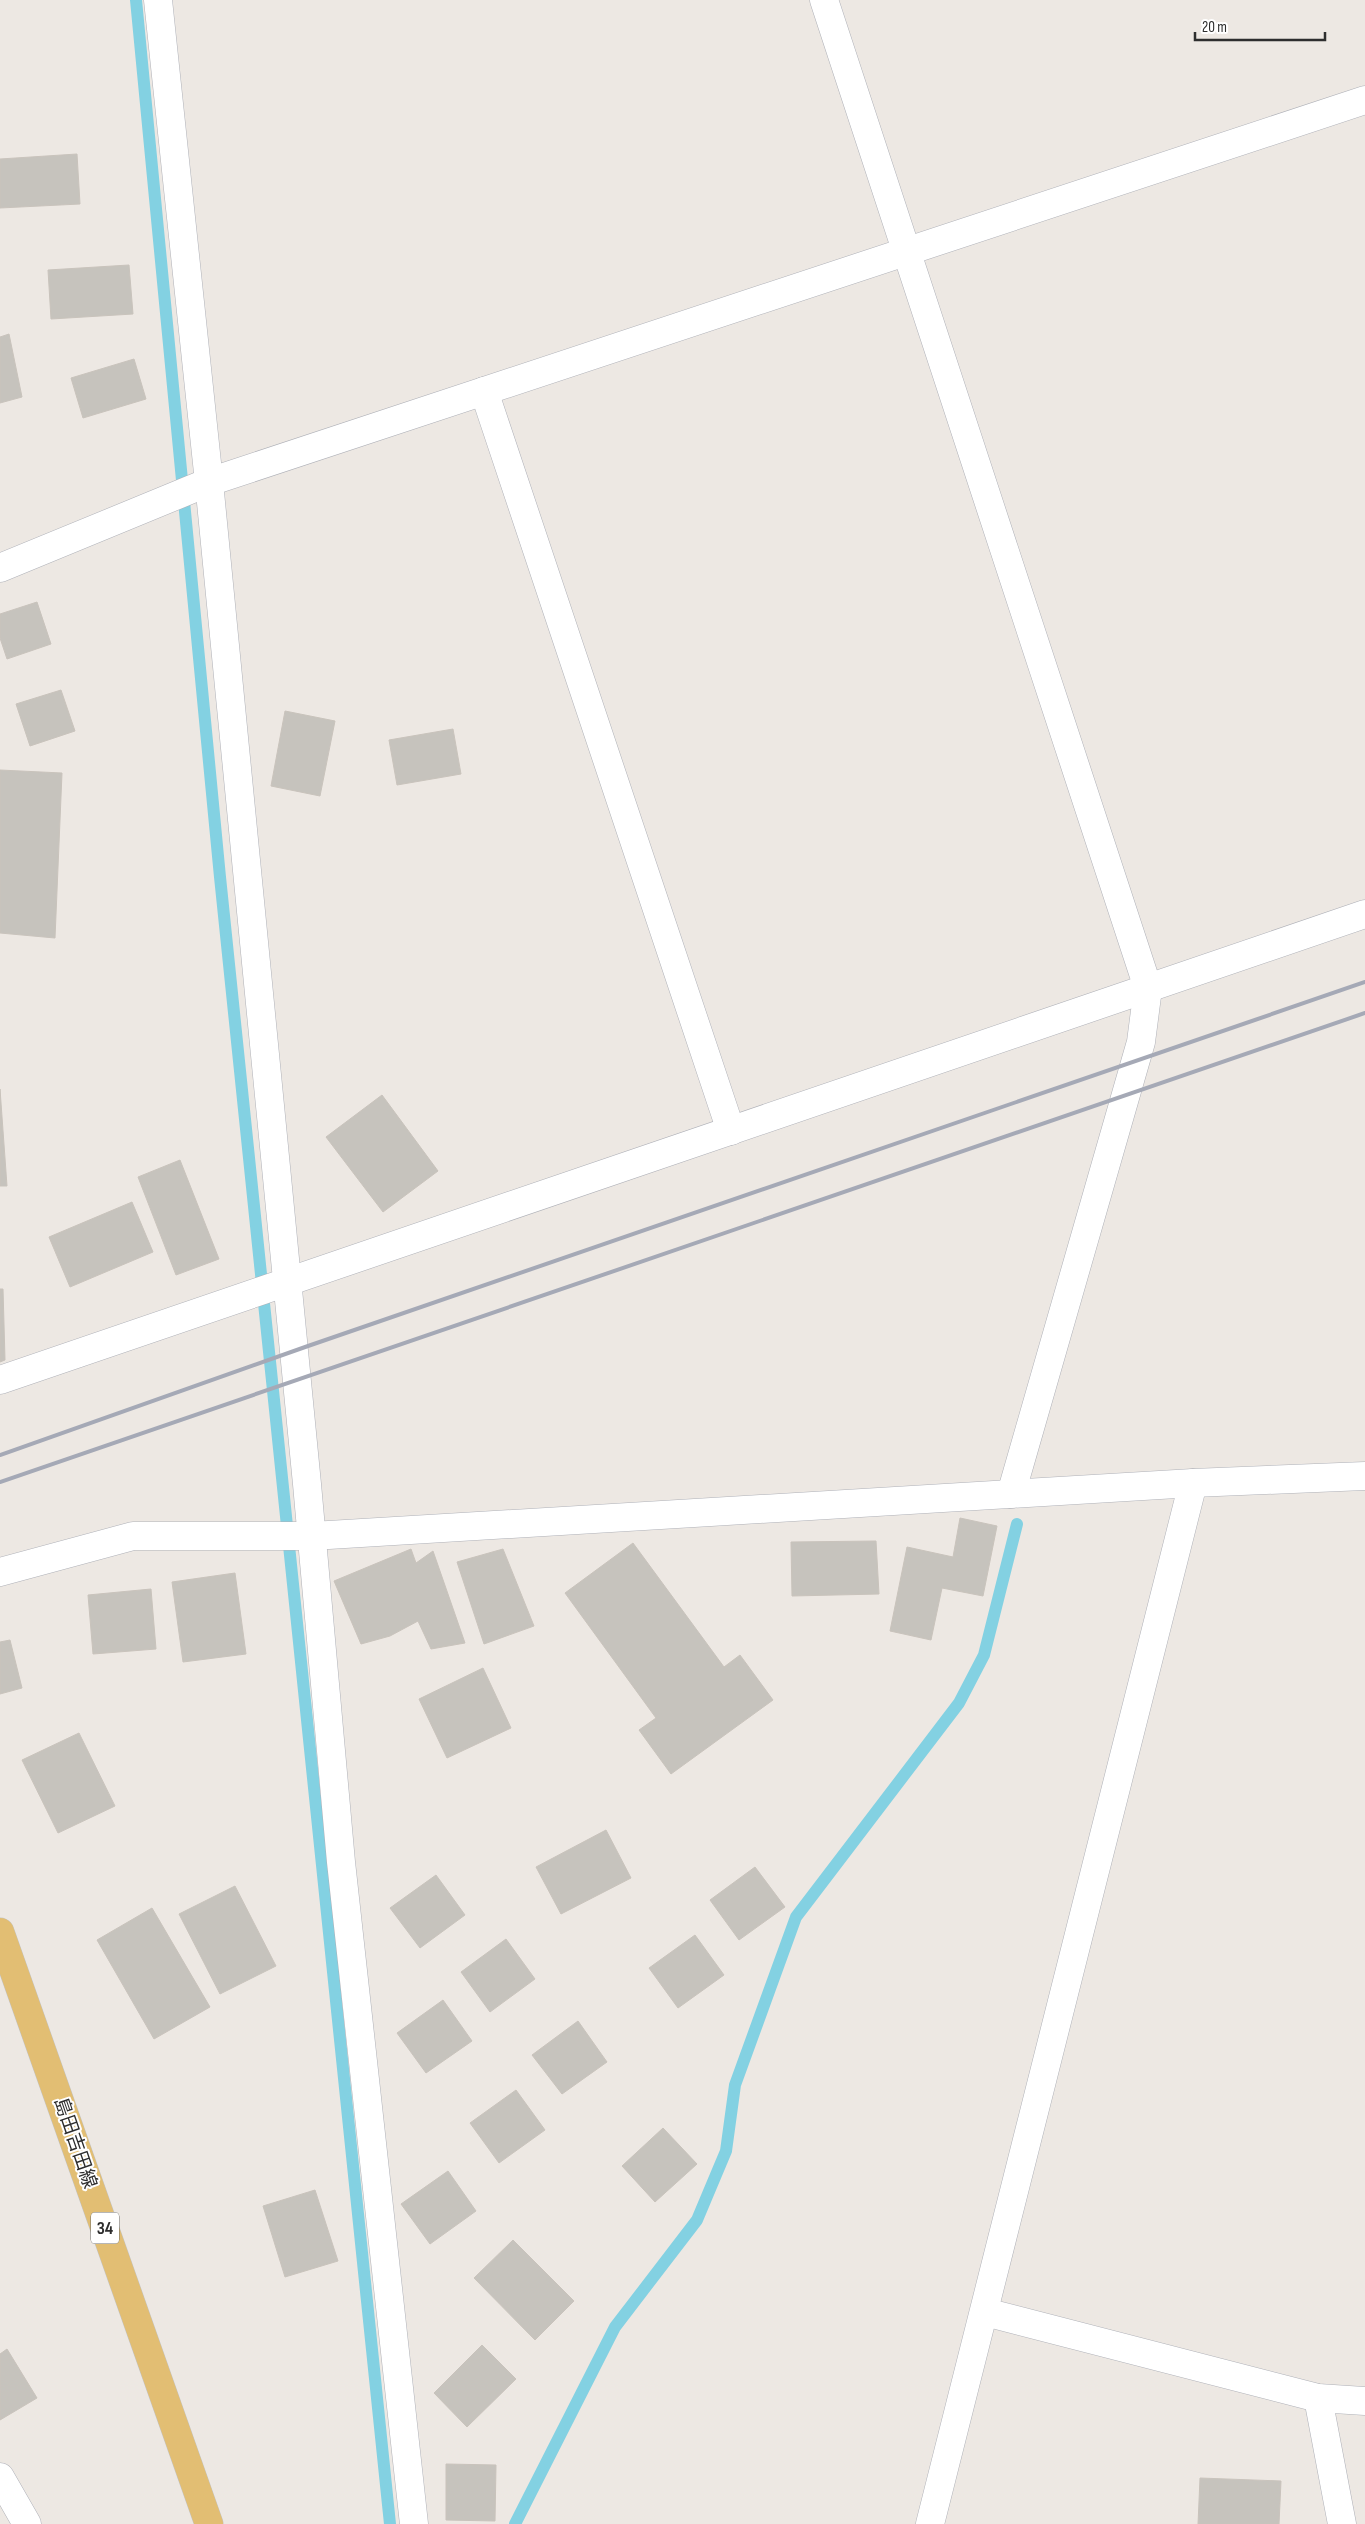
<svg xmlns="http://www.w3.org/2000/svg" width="1365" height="2524" viewBox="0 0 1365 2524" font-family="'Sofia Sans Condensed','Noto Sans JP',sans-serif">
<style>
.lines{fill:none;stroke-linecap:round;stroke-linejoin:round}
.stream{stroke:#83d1e2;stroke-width:12}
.building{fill:#c6c3bd;stroke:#c9c3bc}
.minor-casing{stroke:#afb1b8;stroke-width:29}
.primary-casing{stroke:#c4c4c4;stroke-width:29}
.minor{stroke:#fff;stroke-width:28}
.primary{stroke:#e2be73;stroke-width:28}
.rail{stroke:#a5a9b6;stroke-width:4}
.labels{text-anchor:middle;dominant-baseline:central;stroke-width:4;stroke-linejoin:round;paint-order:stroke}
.shield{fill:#fff;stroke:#6d6d6d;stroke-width:1}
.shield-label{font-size:18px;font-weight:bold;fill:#2e2e2e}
.street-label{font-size:19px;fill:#2e2e2e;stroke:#fff}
</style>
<rect width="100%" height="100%" fill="#ede8e3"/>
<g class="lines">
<g class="stream">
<path d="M136,0C214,842 300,1683 390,2524"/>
<polyline points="515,2524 615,2327 697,2220 726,2151 735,2085 796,1917 959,1703 984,1655 1017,1524"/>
</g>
</g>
<g class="building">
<polygon points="77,154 80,204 0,208 0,159"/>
<polygon points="129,265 133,314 51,319 48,270"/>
<polygon points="9,334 22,397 0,403 0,337"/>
<polygon points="134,359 146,399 83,418 71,378"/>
<polygon points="37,602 51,644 7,659 0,638 0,614"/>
<polygon points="61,690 75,731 30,746 16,704"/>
<polygon points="285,711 335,721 320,796 271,786"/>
<polygon points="453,729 461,774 397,785 389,740"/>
<polygon points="0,770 62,773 55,938 0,933"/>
<polygon points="0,1089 7,1186 0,1186"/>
<polygon points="382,1095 438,1171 383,1212 326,1137"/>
<polygon points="180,1160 219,1259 176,1275 138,1177"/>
<polygon points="132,1202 153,1252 70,1287 49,1237"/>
<polygon points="0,1289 3,1289 5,1360 0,1362"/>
<polygon points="960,1518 997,1526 983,1596 942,1588 931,1640 890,1631 907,1547 953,1557"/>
<polygon points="876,1541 879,1594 792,1596 791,1542"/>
<polygon points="633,1543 724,1667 740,1655 773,1700 671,1774 639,1730 656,1718 565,1593"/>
<polygon points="411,1549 416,1563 433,1551 465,1643 431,1649 418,1621 390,1636 361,1644 334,1581"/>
<polygon points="503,1549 534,1626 484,1644 457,1562"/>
<polygon points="235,1573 246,1654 183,1662 172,1582"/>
<polygon points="151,1589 156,1649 93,1654 88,1595"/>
<polygon points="10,1640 22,1688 0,1694 0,1642"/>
<polygon points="483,1668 511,1728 447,1758 419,1699"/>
<polygon points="79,1733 115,1806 58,1833 22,1760"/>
<polygon points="606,1830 631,1878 561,1914 536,1867"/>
<polygon points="755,1867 785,1907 739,1940 710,1900"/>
<polygon points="436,1875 465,1915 420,1948 390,1908"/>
<polygon points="235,1886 276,1966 220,1994 179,1914"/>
<polygon points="152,1908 210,2007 154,2039 97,1940"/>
<polygon points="695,1935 724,1975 678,2008 649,1968"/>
<polygon points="506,1939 535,1979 490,2012 461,1972"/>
<polygon points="443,2000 472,2041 426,2073 397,2033"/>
<polygon points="578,2021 607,2062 562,2094 532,2055"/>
<polygon points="516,2090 545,2130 499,2163 470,2123"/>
<polygon points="663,2128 697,2164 655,2202 622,2166"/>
<polygon points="448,2171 476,2211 430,2244 401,2204"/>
<polygon points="315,2190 338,2261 285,2277 263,2206"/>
<polygon points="513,2240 574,2301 535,2340 474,2278"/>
<polygon points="482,2345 516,2379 467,2427 434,2393"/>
<polygon points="7,2349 37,2398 0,2420 0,2354"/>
<polygon points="446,2464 496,2465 495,2521 446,2520"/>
<polygon points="1200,2478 1281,2481 1279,2524 1198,2524"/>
</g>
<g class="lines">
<defs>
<g id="minor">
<polyline points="158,0 209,482 307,1484 341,1862 414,2524"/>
<polyline points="824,0 1148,988 1141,1042 1011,1494"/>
<polyline points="484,391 731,1131"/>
<polyline points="0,568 209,482 1365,100"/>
<polyline points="0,1380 1365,914"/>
<polyline points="0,1572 133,1536 312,1536 1193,1483 1365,1476"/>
<polyline points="985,2312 1318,2398 1365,2401"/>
<polyline points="1318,2398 1342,2524"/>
<polyline points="0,2477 27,2524"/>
<polyline points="930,2524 1193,1483"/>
</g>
<polyline id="primary" points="0,1932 209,2524"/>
</defs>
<use href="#minor" class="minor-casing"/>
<use href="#primary" class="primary-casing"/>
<use href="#minor" class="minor"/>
<use href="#primary" class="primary"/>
<g class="rail">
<polyline points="0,1455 308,1346 1365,982"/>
<polyline points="0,1482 1365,1013"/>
</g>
</g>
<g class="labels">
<rect class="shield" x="91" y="2212.5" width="28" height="31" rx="4"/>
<g class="shield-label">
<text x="105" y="2228">34</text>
</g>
<g class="street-label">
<text transform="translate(75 2143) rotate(71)">島田吉田線</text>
</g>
</g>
<path d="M1195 32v8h130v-8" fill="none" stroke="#2e2e2e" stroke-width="2.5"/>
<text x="1202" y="32" font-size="15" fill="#2e2e2e" stroke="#ffffff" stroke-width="4" paint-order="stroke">20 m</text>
</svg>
